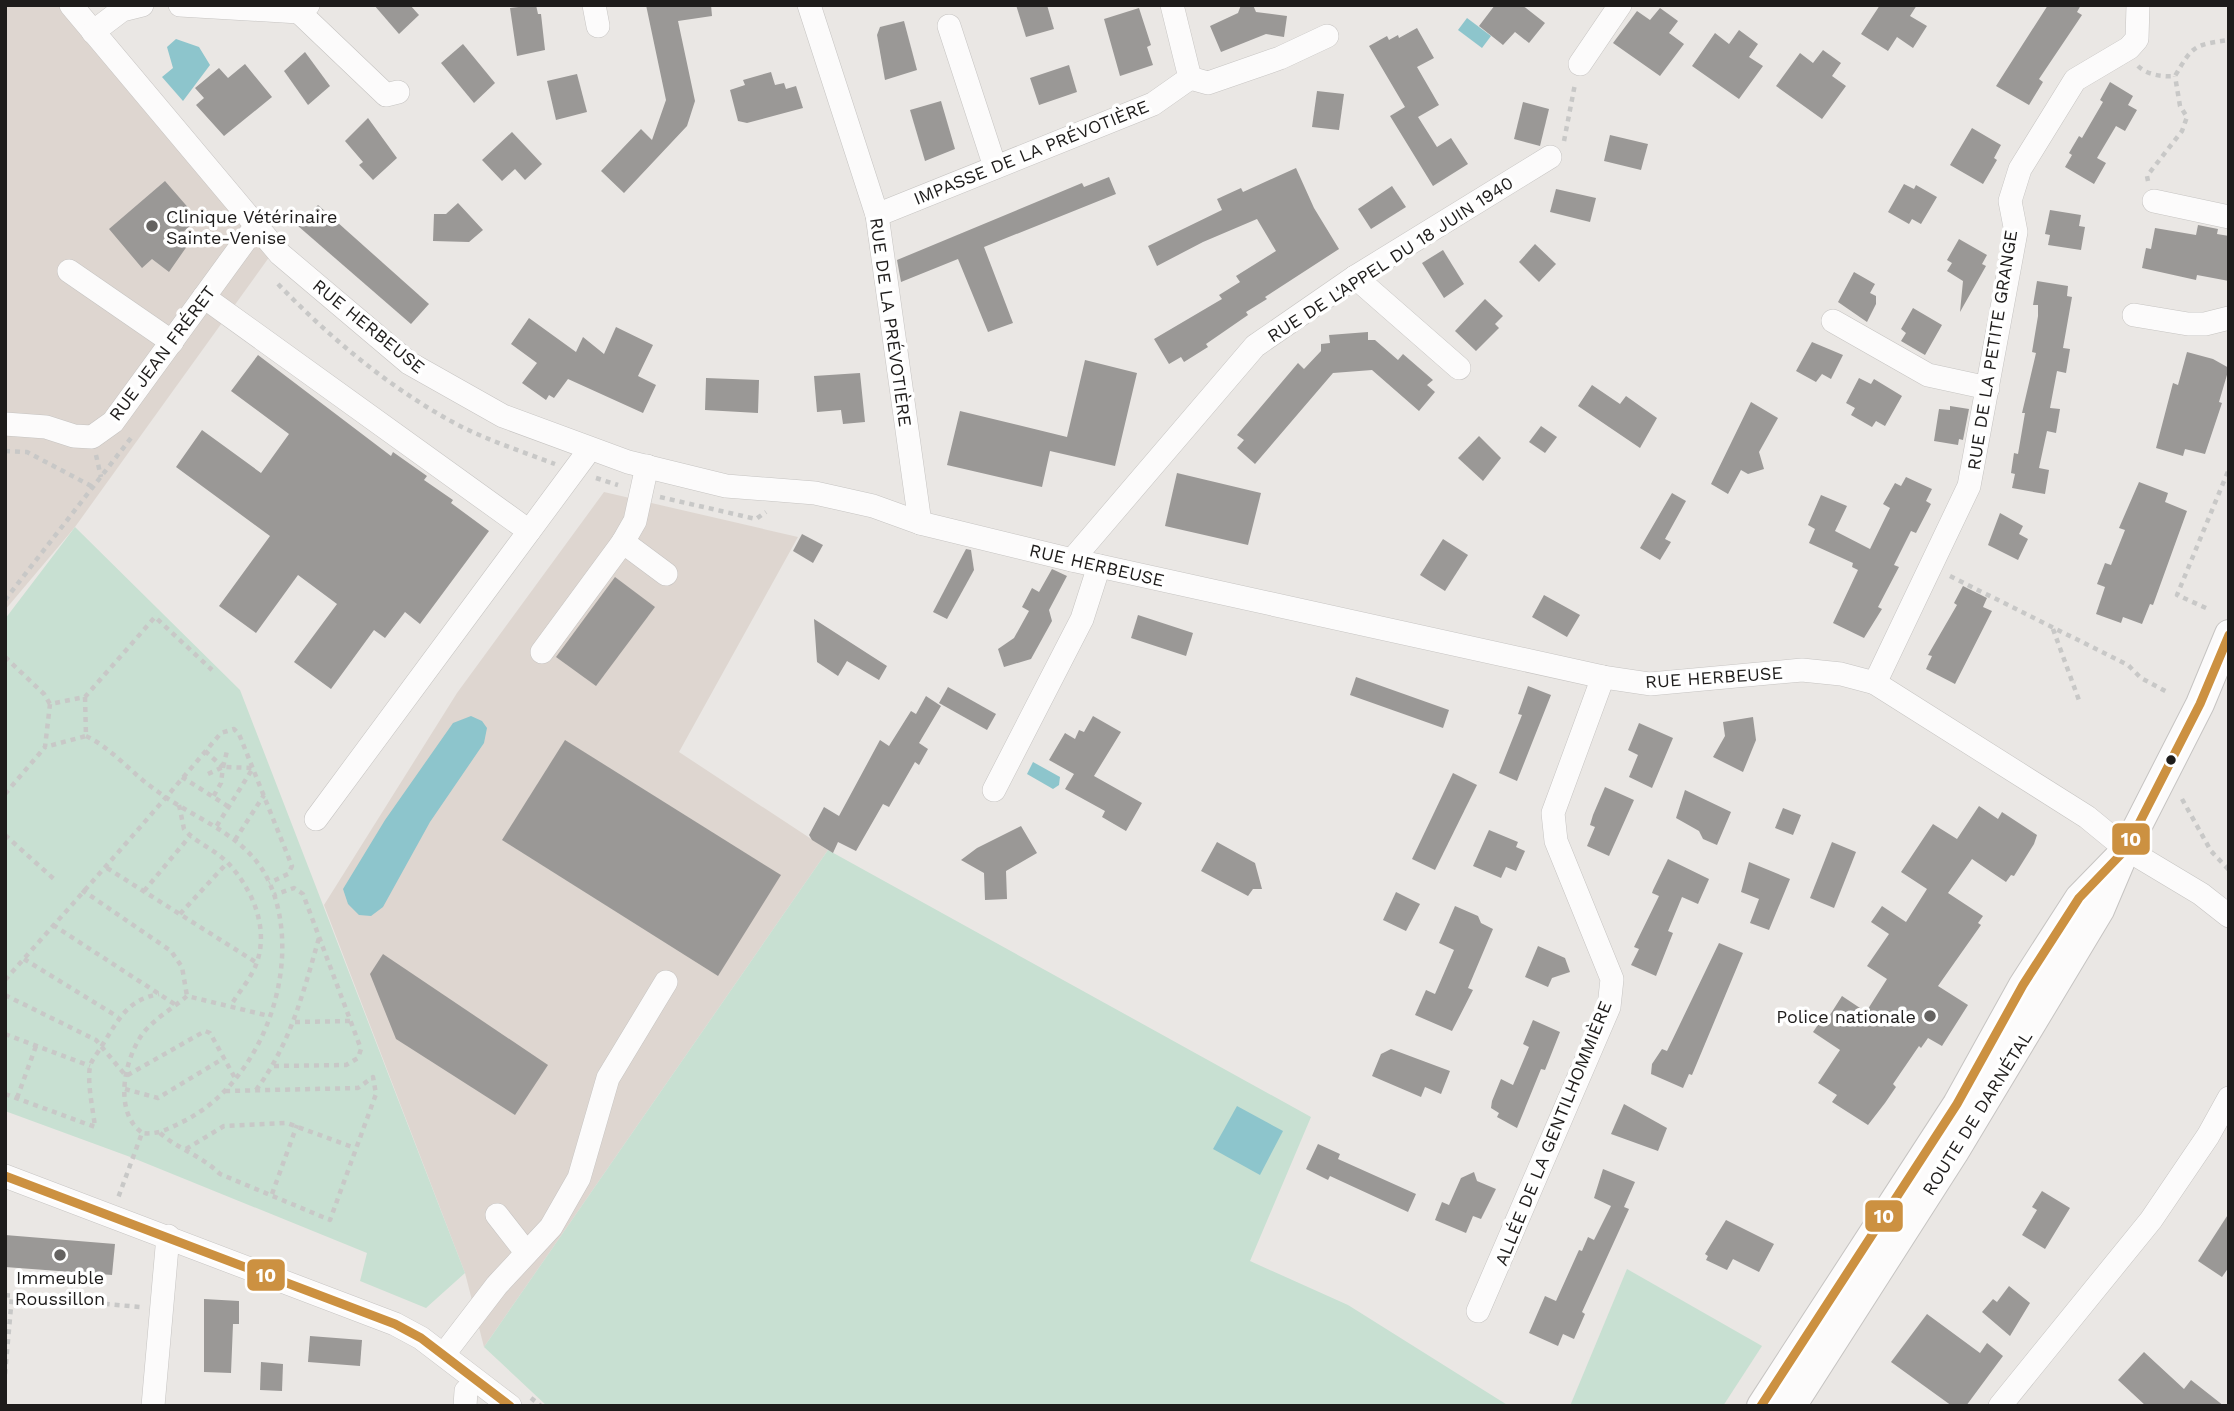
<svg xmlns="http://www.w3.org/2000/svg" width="2234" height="1411" viewBox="0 0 2234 1411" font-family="'Work Sans',sans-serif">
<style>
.built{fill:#ded6d0}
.green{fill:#c8e0d2}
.water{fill:#8dc5cc}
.building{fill:#9a9896}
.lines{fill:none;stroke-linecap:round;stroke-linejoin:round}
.minor-casing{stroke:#c6c4c2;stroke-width:24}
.major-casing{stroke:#c6c4c2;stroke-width:30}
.path{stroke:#c8c8c7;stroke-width:4.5;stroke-dasharray:5 5;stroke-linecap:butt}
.minor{stroke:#fcfbfb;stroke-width:23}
.major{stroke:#fcfbfb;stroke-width:28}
.bus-1-casing{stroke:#fff;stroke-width:14}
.bus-1{stroke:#cc9141;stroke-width:9}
.poi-dot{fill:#656361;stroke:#fff;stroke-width:2.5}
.bus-dot{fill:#1e1c1b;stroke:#fff;stroke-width:2.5}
.labels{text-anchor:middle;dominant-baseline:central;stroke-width:7;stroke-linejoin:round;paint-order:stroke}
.street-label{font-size:18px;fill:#1e1c1b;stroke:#fff}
.poi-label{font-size:18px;fill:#1e1c1b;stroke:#fff;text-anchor:start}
.line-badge{stroke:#fff;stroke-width:2.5}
.badge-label{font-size:19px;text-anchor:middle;font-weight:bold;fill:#fff}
</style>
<rect width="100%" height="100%" fill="#eae7e4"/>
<g class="built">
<polygon points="5,5 63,5 270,256 75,527 5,610"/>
<polygon points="604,492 798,537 679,752 828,850 484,1347 465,1273 324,905 457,693"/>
</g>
<g class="green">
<polygon points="75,527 240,690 465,1273 426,1308 360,1281 367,1253 133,1158 5,1111 5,619"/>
<polygon points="828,850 1311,1117 1250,1261 1348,1305 1509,1406 547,1406 484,1347"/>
<polygon points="1627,1269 1762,1346 1723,1406 1570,1406"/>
</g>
<g class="water">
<polygon points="1467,18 1491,36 1482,48 1458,30"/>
<polygon points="176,39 199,47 210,65 183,101 162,77 173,68 167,47"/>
<polygon points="471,716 482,721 487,728 484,743 430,822 383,907 371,916 359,915 348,904 343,889 385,820 453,723"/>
<polygon points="1033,762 1060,777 1059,785 1053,789 1027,774"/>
<polygon points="1237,1106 1283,1131 1260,1175 1213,1149"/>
</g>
<g class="building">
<polygon points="374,5 410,5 419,15 399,34"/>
<polygon points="536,5 538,14 541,14 545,50 517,56 510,8"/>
<polygon points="646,5 711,5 712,16 678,21 695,101 687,126 624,193 601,171 641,129 652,140 666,100"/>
<polygon points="1016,5 1047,5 1054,29 1026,37"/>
<polygon points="1241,5 1253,5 1256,12 1287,16 1284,37 1266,34 1221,52 1210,26 1238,13"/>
<polygon points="1495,5 1522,5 1545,23 1529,43 1515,32 1503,45 1479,26"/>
<polygon points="1880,5 1917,5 1910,16 1927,26 1913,48 1897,37 1888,51 1861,34"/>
<polygon points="2048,5 2081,5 2077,12 2082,15 2039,79 2043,82 2029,105 1996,86"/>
<polygon points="1139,8 1151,45 1147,47 1153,65 1120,76 1104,19"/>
<polygon points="1660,8 1678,21 1669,33 1684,44 1660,76 1613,43 1637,11 1650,20"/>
<polygon points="904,21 917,70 885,80 877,35 880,27"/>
<polygon points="1417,28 1434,58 1417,67 1439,105 1418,117 1437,147 1451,138 1468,164 1433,186 1390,116 1405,107 1369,46 1387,36 1389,40 1398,35 1399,38"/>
<polygon points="1739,30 1758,44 1749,57 1763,66 1739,99 1692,66 1715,33 1729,44"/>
<polygon points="463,44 495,83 474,103 441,63"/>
<polygon points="1823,50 1841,63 1832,76 1846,86 1822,119 1776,86 1800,53 1813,63"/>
<polygon points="305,52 330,86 308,105 284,71"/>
<polygon points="245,64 272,97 224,136 196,105 204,98 195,88 219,68 228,78"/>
<polygon points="1069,65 1077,92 1039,105 1030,78"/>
<polygon points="771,72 775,85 784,83 786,89 796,86 803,108 747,123 738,121 730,90 745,85 743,80"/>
<polygon points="577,74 587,112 556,120 547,81"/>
<polygon points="2110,82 2133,96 2128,105 2137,110 2125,131 2116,126 2097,158 2106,163 2094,184 2065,167 2072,155 2069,153 2079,136 2082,138 2103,102 2100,100"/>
<polygon points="1317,91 1344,94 1339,130 1312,127"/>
<polygon points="941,101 955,149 925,161 910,110"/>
<polygon points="1523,102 1549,109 1540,146 1514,139"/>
<polygon points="368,118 397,158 373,180 359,165 363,162 345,141"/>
<polygon points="1972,128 2001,145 1994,158 1997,160 1983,184 1950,165"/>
<polygon points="512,132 542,164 525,180 515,169 502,181 482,160"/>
<polygon points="1610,135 1648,144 1641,170 1604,161"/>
<polygon points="1296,168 1314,208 1339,249 1265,297 1267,299 1246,312 1248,315 1206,344 1208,347 1184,362 1181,357 1169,364 1154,339 1222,299 1219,295 1240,282 1236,276 1276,251 1257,219 1203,242 1157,266 1148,246 1222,210 1217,199 1241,188 1243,192"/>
<polygon points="1109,177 1116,194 984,247 1013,323 988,332 958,259 901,282 897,260 1082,183 1084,187"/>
<polygon points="165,181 198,219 182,233 192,239 169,272 152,259 142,268 109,229"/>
<polygon points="1904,184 1914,189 1916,185 1937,197 1921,224 1912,219 1909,224 1888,212"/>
<polygon points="1392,186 1406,207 1371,229 1358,209"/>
<polygon points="1556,189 1596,198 1590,222 1550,212"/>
<polygon points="458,203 483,230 469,242 433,241 434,214 446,214"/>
<polygon points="318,205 429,304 411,324 298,226"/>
<polygon points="2050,210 2081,215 2079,226 2085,227 2081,250 2048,245 2050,235 2045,234"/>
<polygon points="2198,225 2218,229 2217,234 2229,236 2229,281 2197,275 2196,280 2142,268 2146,248 2151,249 2155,228 2196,235"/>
<polygon points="1959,239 1987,255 1982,264 1986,266 1960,312 1963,281 1947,271 1952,263 1947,260"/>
<polygon points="1535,244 1556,264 1539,282 1519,262"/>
<polygon points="1443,250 1464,284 1444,298 1422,263"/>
<polygon points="1854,272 1875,284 1870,293 1876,296 1876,304 1867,322 1838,302"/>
<polygon points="2037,281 2068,286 2067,296 2072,297 2063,348 2070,349 2066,373 2057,371 2050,408 2060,409 2056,433 2047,431 2039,468 2049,470 2045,494 2012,488 2015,474 2011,473 2014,453 2018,454 2025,413 2022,413 2036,353 2032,352 2038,316 2038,305 2033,305"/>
<polygon points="1485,299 1503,316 1495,324 1499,328 1476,351 1455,331"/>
<polygon points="1913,308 1942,325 1925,355 1901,341 1906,333 1901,329"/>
<polygon points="529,318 576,352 583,337 604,354 616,327 653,345 638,376 656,385 643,413 568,379 554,398 549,395 546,400 522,383 537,363 511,344"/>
<polygon points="1368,332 1368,340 1375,340 1398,360 1403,354 1433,380 1427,385 1435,392 1419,411 1372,370 1333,373 1255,464 1237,448 1244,440 1237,435 1298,363 1304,369 1321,351 1321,344 1330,343 1329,335"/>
<polygon points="1812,342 1843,355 1831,379 1822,374 1816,382 1796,371"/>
<polygon points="2187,352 2213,359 2229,368 2219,402 2222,403 2205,454 2185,449 2183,456 2156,448 2173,383 2178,385"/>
<polygon points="258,355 391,456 393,452 427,476 424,480 453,500 451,503 489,531 420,624 405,612 385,638 374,630 331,689 294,662 337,604 298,575 256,633 219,606 270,536 176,467 202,430 261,473 289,434 231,391"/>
<polygon points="1085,360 1137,373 1115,466 1050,451 1042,487 947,465 960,411 1067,437"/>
<polygon points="860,373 865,422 843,424 841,410 817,412 814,376"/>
<polygon points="706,378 759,380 758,413 705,410"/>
<polygon points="1859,378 1871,384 1874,379 1902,396 1885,426 1876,421 1872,427 1851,415 1855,408 1846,403"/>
<polygon points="1592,385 1620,404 1626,396 1657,418 1640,448 1578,406"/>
<polygon points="1751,402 1778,418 1759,452 1764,469 1748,474 1741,470 1728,494 1711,484"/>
<polygon points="1950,406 1969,409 1963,440 1959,439 1958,445 1934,441 1939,409 1950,410"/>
<polygon points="1541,426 1557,437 1545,453 1529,442"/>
<polygon points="1479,436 1501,458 1483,481 1458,458"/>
<polygon points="1177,473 1261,493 1248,545 1165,526"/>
<polygon points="1906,477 1932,489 1926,501 1931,504 1916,533 1911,531 1894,565 1899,567 1878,607 1882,609 1864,638 1833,623 1858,570 1852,567 1853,563 1809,543 1815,529 1808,525 1821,495 1847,506 1835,531 1870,549 1890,508 1883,504 1895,483 1901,486"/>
<polygon points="2139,482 2168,493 2165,502 2187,511 2153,605 2150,604 2142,624 2123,617 2121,623 2096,614 2105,587 2097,584 2105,563 2111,565 2125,530 2119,528"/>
<polygon points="1672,493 1686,501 1665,539 1671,542 1660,560 1640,548"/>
<polygon points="2000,513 2023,526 2019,534 2028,539 2018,560 1988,545"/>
<polygon points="802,534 823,545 813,563 793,551"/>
<polygon points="1443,539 1468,555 1445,591 1420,575"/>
<polygon points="966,549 971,550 974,570 947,619 933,612"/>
<polygon points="1052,569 1067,576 1049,610 1052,621 1031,659 1004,667 998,649 1014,638 1029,611 1022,607 1032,588 1039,592"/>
<polygon points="615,577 655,607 596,686 556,657"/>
<polygon points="1963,586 1987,598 1983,607 1992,611 1955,684 1926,669 1932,656 1928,655 1957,605 1954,603"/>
<polygon points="1544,595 1580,615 1567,637 1532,617"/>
<polygon points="1138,615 1193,633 1186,656 1131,638"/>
<polygon points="814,619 887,666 879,680 847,661 838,676 817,662"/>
<polygon points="1356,677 1449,710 1443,728 1350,695"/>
<polygon points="1528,686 1551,695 1517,781 1499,773 1522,715 1518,714"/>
<polygon points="948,687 996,714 987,730 939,703"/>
<polygon points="926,696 941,706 919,743 928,749 919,765 915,762 889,807 883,804 856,851 838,842 833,853 812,840 809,835 824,807 839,816 880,740 889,746 911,711 916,714"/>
<polygon points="1093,716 1121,732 1094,776 1142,803 1126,831 1102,817 1105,811 1065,789 1074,774 1049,760 1065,733 1075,739 1079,730 1084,732"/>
<polygon points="1753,717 1756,740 1743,772 1713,757 1725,736 1723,722"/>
<polygon points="1639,723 1673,738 1652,788 1629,777 1638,755 1628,750"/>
<polygon points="565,740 781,875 718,976 502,840"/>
<polygon points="1453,773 1477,785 1435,870 1412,859"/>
<polygon points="1605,787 1634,800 1609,856 1587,846 1595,827 1590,825 1593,815"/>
<polygon points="1685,790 1731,812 1717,845 1703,839 1699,831 1676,818"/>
<polygon points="1979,806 1998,819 2002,812 2037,835 2034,844 2014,876 2011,875 2006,882 1972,859 1948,893 1983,916 1978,923 1981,925 1938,986 1968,1005 1942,1046 1928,1038 1921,1048 1919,1046 1893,1084 1896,1087 1885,1103 1868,1125 1832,1102 1837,1095 1818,1083 1840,1050 1813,1032 1824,1016 1828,1018 1842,996 1866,1012 1887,979 1867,966 1889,934 1871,922 1882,906 1906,922 1927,889 1901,872 1933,824 1957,839"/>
<polygon points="1783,808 1801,815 1793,835 1775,828"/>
<polygon points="1021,826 1037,853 1006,871 1007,899 985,900 984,873 961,860 977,848"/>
<polygon points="1489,830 1518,842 1516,847 1525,851 1516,871 1506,867 1501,878 1473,866"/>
<polygon points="1217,842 1255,863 1262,889 1253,889 1248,896 1201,871"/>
<polygon points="1832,842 1856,852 1834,908 1810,898"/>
<polygon points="1668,859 1709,879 1698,904 1682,897 1668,931 1673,933 1656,976 1631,965 1639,949 1634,947 1659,896 1652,893 1653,890"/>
<polygon points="1749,862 1790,879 1769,930 1750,923 1759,899 1741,892"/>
<polygon points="1396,892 1420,904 1406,931 1383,920"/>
<polygon points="1455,906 1478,916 1481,923 1493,929 1468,988 1473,990 1452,1031 1415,1015 1426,990 1435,994 1454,950 1439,943"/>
<polygon points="1719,943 1743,953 1692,1075 1689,1074 1683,1088 1651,1074 1652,1064 1662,1049 1667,1051"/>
<polygon points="1538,946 1565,958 1570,972 1552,978 1548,987 1525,977"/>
<polygon points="383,954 548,1065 515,1115 396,1039 370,974"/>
<polygon points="1533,1020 1560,1032 1545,1070 1541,1069 1517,1128 1497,1117 1499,1113 1491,1108 1492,1101 1501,1079 1513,1085 1529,1047 1523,1044"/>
<polygon points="1391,1049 1450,1071 1441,1094 1425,1087 1421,1097 1372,1076 1381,1054"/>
<polygon points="1624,1104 1667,1128 1658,1151 1611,1134"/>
<polygon points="1318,1144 1340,1154 1338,1159 1416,1194 1408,1212 1330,1176 1328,1180 1306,1169"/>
<polygon points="1603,1169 1635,1182 1624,1207 1629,1209 1582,1312 1585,1314 1574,1339 1563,1334 1558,1346 1529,1333 1545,1296 1556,1301 1579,1250 1582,1251 1588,1237 1594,1240 1611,1206 1594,1198"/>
<polygon points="1474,1172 1477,1181 1496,1189 1481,1219 1473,1216 1466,1233 1435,1220 1442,1202 1449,1205 1461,1178"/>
<polygon points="2042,1191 2070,1208 2045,1249 2022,1235 2037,1210 2032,1207"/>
<polygon points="2229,1213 2229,1267 2222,1277 2198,1261"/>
<polygon points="1726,1220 1774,1244 1759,1272 1733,1259 1727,1270 1706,1260 1708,1256 1705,1254"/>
<polygon points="5,1235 115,1244 112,1275 5,1267"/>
<polygon points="2009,1286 2030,1303 2010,1336 1982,1312 1993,1299 1997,1302"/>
<polygon points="204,1299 239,1301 239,1324 233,1324 231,1373 204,1372"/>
<polygon points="1927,1314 1980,1353 1987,1343 2003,1356 1966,1406 1952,1406 1891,1362"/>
<polygon points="310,1336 362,1340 360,1366 308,1362"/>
<polygon points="2144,1352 2184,1389 2191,1380 2224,1406 2146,1406 2118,1380"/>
<polygon points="261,1362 283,1364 282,1391 260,1390"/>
</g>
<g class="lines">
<defs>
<g id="minor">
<polyline points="71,5 280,254 409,363 503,416 628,462 726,486 815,493 873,506 920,523 1072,560 1603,677 1650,684 1802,670 1841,674 1875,683 2087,817 2126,849 2201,894 2229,916"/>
<polyline points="180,5 299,12 308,5"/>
<polyline points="594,5 598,26"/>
<polyline points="809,5 877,215 920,523"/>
<polyline points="299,12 386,95 398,92"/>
<polyline points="949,26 995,167"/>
<polyline points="93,32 122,10 142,5"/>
<polyline points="1580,64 1620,5"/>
<polyline points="1190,78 1208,83 1280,58 1327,36"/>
<polyline points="2154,201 2229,217"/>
<polyline points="877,215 1153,104 1190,78 1172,5"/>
<polyline points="69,271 172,342"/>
<polyline points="1355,277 1459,368"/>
<polyline points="204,297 529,531"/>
<polyline points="2134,315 2188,324 2205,324 2229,318"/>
<polyline points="1833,321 1928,375 1988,388"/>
<polyline points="5,424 46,427 74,436 92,437 113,422 255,227"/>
<polyline points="623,542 635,521 647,466"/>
<polyline points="1072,560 1255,346 1355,277 1550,157"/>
<polyline points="542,652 623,542 666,574"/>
<polyline points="1875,683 1969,486 2016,232 2010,201 2020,169 2075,80 2129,48 2137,39 2138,5"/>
<polyline points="994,790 1082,619 1099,566"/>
<polyline points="316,819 590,449"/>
<polyline points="5,1176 395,1324 421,1338 510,1406"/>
<polyline points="497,1215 526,1252"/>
<polyline points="1478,1311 1609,1007 1612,979 1556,841 1553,813 1603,677"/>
<polyline points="444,1354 497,1285 551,1227 579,1178 608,1078 666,982"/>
<polyline points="153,1406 168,1236"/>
<polyline points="465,1406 466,1391"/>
<polyline points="2000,1406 2151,1220 2208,1136 2229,1098"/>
</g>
<g id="major">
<polyline points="1761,1406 1957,1104 2023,985 2079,898 2117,859"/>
<polyline points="1792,1406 1954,1153 2100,910 2126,849 2200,704 2229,634"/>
</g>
</defs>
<use href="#minor" class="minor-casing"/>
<use href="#major" class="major-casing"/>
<g class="path">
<path d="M2138,66C2147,75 2163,77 2175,76C2193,45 2194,45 2229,40"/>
<polyline points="1564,141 1575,84"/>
<polyline points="2148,181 2147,176 2182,131 2187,117 2180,106 2175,76"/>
<path d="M278,284C331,339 392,390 460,426C490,441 523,452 555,464"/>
<polyline points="5,451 27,452 95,488"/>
<polyline points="96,455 101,477"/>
<polyline points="596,478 618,485"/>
<polyline points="660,497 756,519 766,512"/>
<polyline points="1950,576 2128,665 2141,678 2169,693"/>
<polyline points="5,600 131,438"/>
<polyline points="2206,608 2177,595 2229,469"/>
<polyline points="2053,629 2080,703"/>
<polyline points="5,657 44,694 50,704"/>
<polyline points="85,697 86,736 45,747 50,704 85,697 155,617 212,670"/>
<path d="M86,736C113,749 132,774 157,791C197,821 249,835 270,884C305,965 262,1084 182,1122C168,1129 157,1135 142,1133L118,1198"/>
<polyline points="205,751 223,767 221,783 213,797"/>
<polyline points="223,767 227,751"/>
<polyline points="208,774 223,767 253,768 216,827"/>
<polyline points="182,777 229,807"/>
<polyline points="5,794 45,747"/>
<polyline points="2182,799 2211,851 2229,870"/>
<path d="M179,805L184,829C196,843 214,849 227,862C252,888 269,927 257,962C252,977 239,992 231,1005"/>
<polyline points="5,835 55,880"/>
<polyline points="235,840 264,795"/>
<polyline points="107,868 257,963"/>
<polyline points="82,890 171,951 182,967 187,996"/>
<polyline points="144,891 190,836"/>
<polyline points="180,914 227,863"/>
<polyline points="53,925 176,1005"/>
<polyline points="24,959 118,1017"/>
<path d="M5,980C78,898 150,817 221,733L234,729L239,734L292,866L288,874L269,883"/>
<polyline points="5,995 96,1040 126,1076 205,1031 210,1033 235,1078"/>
<polyline points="295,1022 352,1021"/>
<polyline points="5,1034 90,1066"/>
<polyline points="274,1066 346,1065 358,1058 361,1049 303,894 294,888 274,895"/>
<polyline points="125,1089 158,1098 224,1058"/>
<path d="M256,1090C291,1043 303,993 319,938"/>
<path d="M5,1094L95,1127C93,1109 87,1084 90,1066C92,1059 98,1053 101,1047C118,1021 126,1000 159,994"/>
<polyline points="17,1098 36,1046"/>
<path d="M141,1132C114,1111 124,1062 141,1036C152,1020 172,1009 187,996L269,1016"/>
<path d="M160,1133C178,1149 202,1156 220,1174L330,1220L376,1094L373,1077L358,1088L225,1091"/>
<polyline points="186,1149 224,1126 287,1123 355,1148"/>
<polyline points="272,1194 297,1125"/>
<polyline points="5,1295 140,1307"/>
<polyline points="5,1374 12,1296"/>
<polyline points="531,1398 541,1406"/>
</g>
<use href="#minor" class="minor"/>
<use href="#major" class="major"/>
<defs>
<g id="bus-1">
<polyline points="5,1176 395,1324 421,1338 510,1406"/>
<polyline points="1761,1406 1957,1104 2023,985 2079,898 2126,849 2200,704 2229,635"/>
</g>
</defs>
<use href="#bus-1" class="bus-1-casing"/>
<use href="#bus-1" class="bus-1"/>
</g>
<g class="poi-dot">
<circle cx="152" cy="226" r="7"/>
<circle cx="1930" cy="1016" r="7"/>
<circle cx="60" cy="1255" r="7"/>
</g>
<circle class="bus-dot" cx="2171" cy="760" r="6"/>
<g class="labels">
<g class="street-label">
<text transform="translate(1031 152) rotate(-22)">IMPASSE DE LA PRÉVOTIÈRE</text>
<text transform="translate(1390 259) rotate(-33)">RUE DE L'APPEL DU 18 JUIN 1940</text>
<text transform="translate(891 322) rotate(82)">RUE DE LA PRÉVOTIÈRE</text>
<text transform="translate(369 326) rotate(39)">RUE HERBEUSE</text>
<text transform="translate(1992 350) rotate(-81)">RUE DE LA PETITE GRANGE</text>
<text transform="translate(162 353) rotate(-53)">RUE JEAN FRÉRET</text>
<text transform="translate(1097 565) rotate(13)">RUE HERBEUSE</text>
<text transform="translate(1714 677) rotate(-4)">RUE HERBEUSE</text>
<text transform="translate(1977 1113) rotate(-58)">ROUTE DE DARNÉTAL</text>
<text transform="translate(1553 1133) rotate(-68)">ALLÉE DE LA GENTILHOMMIÈRE</text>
</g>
<g class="poi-label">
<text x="166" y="216">Clinique Vétérinaire<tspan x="166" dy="21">Sainte-Venise</tspan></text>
<text x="1916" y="1016" text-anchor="end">Police nationale</text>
<text x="60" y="1277" text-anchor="middle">Immeuble<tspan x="60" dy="21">Roussillon</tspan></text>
</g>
</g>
<g class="line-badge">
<rect x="2111" y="822" width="40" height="34" rx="7" fill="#cc9141"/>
<rect x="1864" y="1199" width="40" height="34" rx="7" fill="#cc9141"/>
<rect x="246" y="1258" width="40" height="34" rx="7" fill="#cc9141"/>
</g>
<g class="badge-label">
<text x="2131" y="846">10</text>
<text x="1884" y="1223">10</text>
<text x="266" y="1282">10</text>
</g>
<rect width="2234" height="1411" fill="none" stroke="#1e1c1b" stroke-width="14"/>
</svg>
